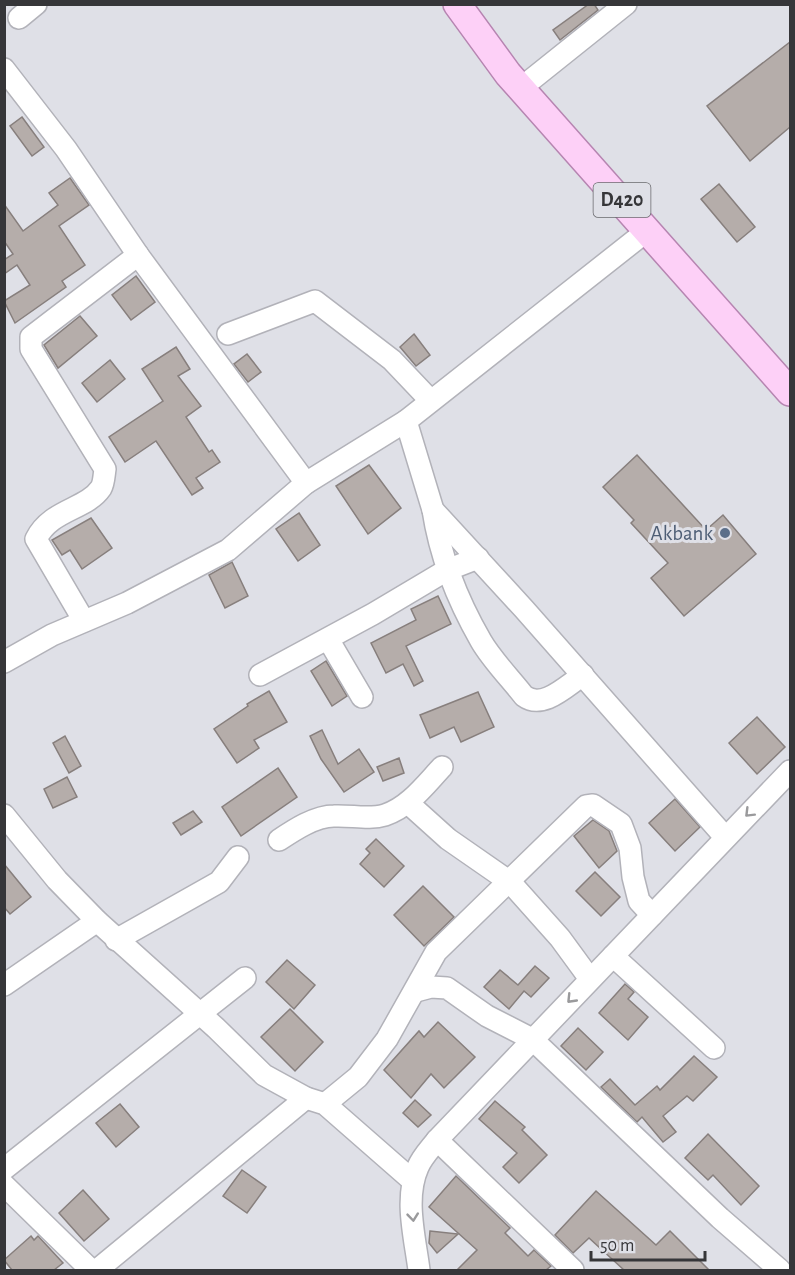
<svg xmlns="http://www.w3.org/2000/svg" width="795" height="1275" viewBox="0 0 795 1275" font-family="'Alegreya Sans',sans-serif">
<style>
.building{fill:#b5adaa;stroke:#877f7d;stroke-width:1.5}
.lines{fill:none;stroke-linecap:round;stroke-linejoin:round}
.minor-casing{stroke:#b2b2b9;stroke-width:24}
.major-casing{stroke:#b685b1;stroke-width:30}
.minor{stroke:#fff;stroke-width:21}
.major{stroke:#fdd0f7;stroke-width:27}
.oneway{stroke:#9a9a9c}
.service-dot{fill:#5c6f8a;stroke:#dfe0e7;stroke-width:2}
.labels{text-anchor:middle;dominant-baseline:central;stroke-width:6;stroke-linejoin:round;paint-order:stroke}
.shield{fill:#dfe0e7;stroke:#69696d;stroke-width:1.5}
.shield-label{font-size:20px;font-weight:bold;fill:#363639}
.service-label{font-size:21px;fill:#4e5e75;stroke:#dfe0e7;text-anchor:end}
</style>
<rect width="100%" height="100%" fill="#dfe0e7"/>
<g class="building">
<polygon points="589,4 594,4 598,10 560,40 553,30"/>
<polygon points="790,42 790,127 750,161 707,106"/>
<polygon points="22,117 44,147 32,156 10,126"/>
<polygon points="70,178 89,205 59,226 85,265 62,281 66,287 15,323 4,301 30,285 17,265 4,274 4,260 13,254 4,241 4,204 23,231 58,205 49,193"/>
<polygon points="719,184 755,227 737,242 701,199"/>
<polygon points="136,276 155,302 131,320 112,295"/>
<polygon points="80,316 97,336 58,368 44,345"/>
<polygon points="414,334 430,355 416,366 400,347"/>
<polygon points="176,347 190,369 178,376 201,406 186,417 209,452 212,450 220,462 196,478 203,488 192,495 156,441 125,462 109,437 163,401 142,369"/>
<polygon points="247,354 261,372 248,382 234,364"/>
<polygon points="110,360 125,379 97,402 82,383"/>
<polygon points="637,455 706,530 723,515 756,554 684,616 651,578 668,563 631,523 634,520 603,487"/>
<polygon points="369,465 401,508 368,534 336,486"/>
<polygon points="299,513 320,545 298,561 276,529"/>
<polygon points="91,518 112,548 82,569 70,550 62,555 52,540"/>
<polygon points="232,562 248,596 225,608 209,575"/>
<polygon points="438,596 451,624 406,646 423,681 414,686 403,664 386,673 371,643 416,620 411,609"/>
<polygon points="326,661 347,696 332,706 311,671"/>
<polygon points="269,691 287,722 254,740 259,748 237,763 214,729 248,706 247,704"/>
<polygon points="478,692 494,727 461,742 454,727 430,738 420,715"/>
<polygon points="757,717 785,747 757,774 729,743"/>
<polygon points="322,730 338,764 359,749 374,772 344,792 321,759 310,736"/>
<polygon points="65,736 81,766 69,773 53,743"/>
<polygon points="399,758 404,773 383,781 377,767"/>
<polygon points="278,768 297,797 241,836 222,807"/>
<polygon points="67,777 77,797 53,808 44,789"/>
<polygon points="675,799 700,827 675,851 649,823"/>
<polygon points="193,811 202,822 181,835 173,823"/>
<polygon points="593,820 609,831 617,851 599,868 574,836"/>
<polygon points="376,839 404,866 384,887 360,864 370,853 366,849"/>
<polygon points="4,864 31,897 10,914 4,907"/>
<polygon points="595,872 620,897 601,916 576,891"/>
<polygon points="423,886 454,917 424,946 394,915"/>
<polygon points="287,960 315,985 294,1009 266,982"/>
<polygon points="535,966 549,978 531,997 524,991 509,1009 484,987 500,970 518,985"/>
<polygon points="625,984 634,992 628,999 648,1017 628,1040 599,1013"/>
<polygon points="290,1009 323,1042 295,1071 261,1037"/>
<polygon points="438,1022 475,1057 444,1088 431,1074 411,1098 384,1070 419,1031 424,1037"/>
<polygon points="578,1028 603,1052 586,1070 561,1046"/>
<polygon points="694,1056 717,1077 693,1101 687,1096 663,1116 676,1132 663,1142 642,1117 637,1122 601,1087 610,1079 635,1105 657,1086 660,1090"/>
<polygon points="415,1100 431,1115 418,1127 403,1113"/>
<polygon points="495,1101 525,1127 522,1130 547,1155 519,1183 503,1167 517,1153 479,1119"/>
<polygon points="120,1104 139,1127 116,1147 96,1123"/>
<polygon points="708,1134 759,1186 741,1205 713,1175 708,1180 685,1158"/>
<polygon points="242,1170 266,1187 247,1213 223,1196"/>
<polygon points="456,1176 510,1228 505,1233 528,1256 534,1250 551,1266 546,1270 457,1270 477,1250 429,1207"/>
<polygon points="83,1190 109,1219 84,1241 59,1213"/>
<polygon points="596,1191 656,1245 670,1231 709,1270 624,1270 589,1238 573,1253 555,1235"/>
<polygon points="430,1231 458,1234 437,1253 429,1243"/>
<polygon points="31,1236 34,1240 38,1236 63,1263 54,1270 12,1270 4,1260"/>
</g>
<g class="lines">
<defs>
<g id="minor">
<polyline points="19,18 36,4"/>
<polyline points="4,69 66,149 138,255 306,483"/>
<polyline points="521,88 626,4"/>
<polyline points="228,334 315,301 392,360 430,400"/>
<polyline points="406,421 648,230"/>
<path d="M433,510C440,556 458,601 481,641C492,660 510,678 524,696C543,710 566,686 583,675"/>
<path d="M84,621L36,539C51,509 86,510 101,488C104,483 104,475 105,469L31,349V337L138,255"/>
<polyline points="328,639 362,697"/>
<polyline points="4,662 52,635 127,603 228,550 306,483 406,421 433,510 524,609 725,837"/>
<polyline points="260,675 373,614 447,570 478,558"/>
<polyline points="408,803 448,839 510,882 560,938 590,979"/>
<polyline points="4,815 57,880 97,921 216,1028 264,1075 306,1098 325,1104 413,1181"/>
<path d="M279,840C294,830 315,816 334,816C351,815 369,820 385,815C409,807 425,785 442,767"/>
<polyline points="116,940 219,882 238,857"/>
<polyline points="613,956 714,1048"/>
<polyline points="4,985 97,921"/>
<polyline points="416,991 431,987 447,988 487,1016 532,1039 720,1218 780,1270"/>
<polyline points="325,1104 358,1077 387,1039 436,952 586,806 593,805 621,824 630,848 633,877 639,901 652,915"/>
<polyline points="437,1140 573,1270"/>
<polyline points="4,1169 245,978"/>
<polyline points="4,1185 91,1270"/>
<polyline points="97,1270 306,1098"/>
<path d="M419,1270C415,1238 404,1198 418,1167C422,1157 431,1148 437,1140L790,771"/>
</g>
<polyline id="major" points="457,4 508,74 790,392"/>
</defs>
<use href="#minor" class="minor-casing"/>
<use href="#major" class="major-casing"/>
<use href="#minor" class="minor"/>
<use href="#major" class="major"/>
</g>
<defs><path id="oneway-chevron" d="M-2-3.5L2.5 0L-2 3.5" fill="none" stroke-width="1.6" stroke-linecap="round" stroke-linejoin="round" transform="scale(1.5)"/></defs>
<g class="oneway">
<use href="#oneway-chevron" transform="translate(749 813) rotate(135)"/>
<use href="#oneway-chevron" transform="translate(571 999) rotate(134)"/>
<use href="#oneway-chevron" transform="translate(413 1217) rotate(84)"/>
</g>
<circle class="service-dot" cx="725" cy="533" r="6"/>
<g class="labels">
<rect class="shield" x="593.5" y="183" width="57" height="34" rx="4.5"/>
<g class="shield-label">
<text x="622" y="200">D420</text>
</g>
<g class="service-label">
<text x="713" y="533">Akbank</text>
</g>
</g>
<rect width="795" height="1275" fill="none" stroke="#363639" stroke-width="12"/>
<path d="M591 1251v9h114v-9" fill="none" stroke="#363639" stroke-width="3"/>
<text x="600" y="1251" font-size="18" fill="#363639" stroke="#dfe0e7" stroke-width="4.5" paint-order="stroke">50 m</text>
</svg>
